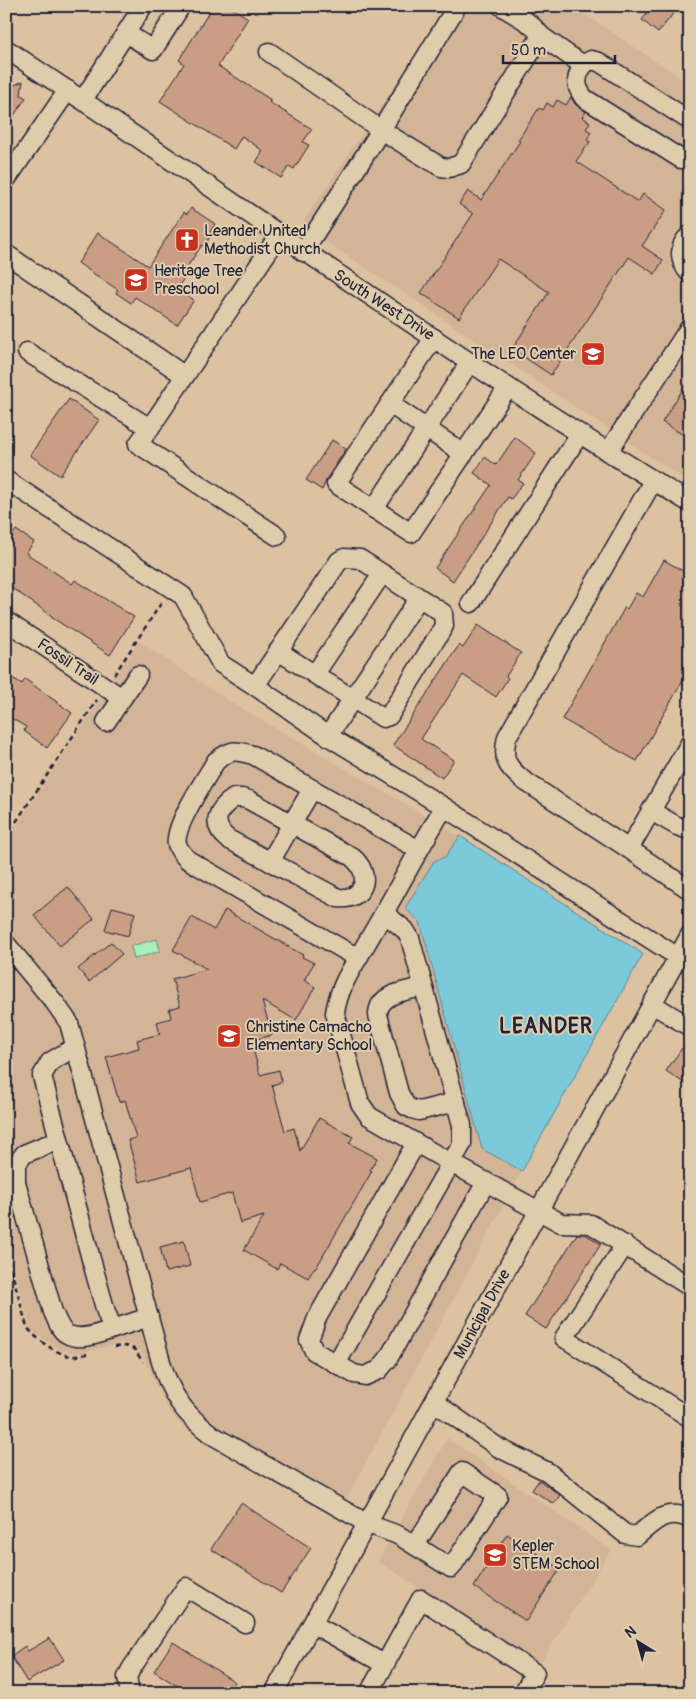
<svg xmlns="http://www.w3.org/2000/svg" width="696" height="1699" viewBox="0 0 696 1699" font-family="Pangolin,sans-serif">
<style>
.built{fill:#d3b497}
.green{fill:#a9f0bc;stroke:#66897c}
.water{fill:#7bcad9;stroke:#57879a}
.building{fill:#ca9e85;stroke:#22223b}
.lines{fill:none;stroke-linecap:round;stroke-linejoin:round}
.minor-casing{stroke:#22223b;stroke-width:21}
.path{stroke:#22223b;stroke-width:2.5;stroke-dasharray:5 4;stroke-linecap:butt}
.minor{stroke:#dfccaa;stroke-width:18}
.labels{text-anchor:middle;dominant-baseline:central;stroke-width:4;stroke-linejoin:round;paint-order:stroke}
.poi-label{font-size:16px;fill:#22223b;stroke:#dfccaa;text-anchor:start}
.street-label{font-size:16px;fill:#22223b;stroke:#dfccaa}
.district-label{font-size:21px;font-weight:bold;letter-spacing:1px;fill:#22223b;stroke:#dfccaa}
</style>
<rect width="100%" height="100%" fill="#ddc2a1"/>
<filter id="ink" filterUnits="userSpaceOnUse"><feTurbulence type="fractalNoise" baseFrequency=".02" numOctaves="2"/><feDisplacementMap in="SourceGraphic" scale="10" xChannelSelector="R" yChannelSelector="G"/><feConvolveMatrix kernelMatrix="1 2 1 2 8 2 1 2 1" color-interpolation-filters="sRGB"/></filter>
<g filter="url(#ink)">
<g class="built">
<polygon points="448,6 572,6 690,84 690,483 301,225"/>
<polygon points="139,641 229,701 460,836 445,857 405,908 420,922 482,1149 522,1171 337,1517 204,1442 184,1427 167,1408 141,1352 136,1347 128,1344 120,1343 77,1354 59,1349 35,1333 31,1329 6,1243 6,842"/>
<polygon points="447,1438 611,1550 538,1667 378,1561"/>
</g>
<polygon class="green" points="157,939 160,951 134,959 131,946"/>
<polygon class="water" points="460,836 643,954 522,1171 482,1149 420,922 405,908 434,861 445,857"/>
<g class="building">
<polygon points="213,6 229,6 248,18 218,66 271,100 269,102 312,129 303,142 309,145 294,169 289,166 281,178 256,162 263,151 242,136 234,149 160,101 184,64 179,60"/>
<polygon points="652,6 679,6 658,33 642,20"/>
<polygon points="23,81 21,95 26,98 6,127 6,89"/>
<polygon points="571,97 575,104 586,112 582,117 590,122 586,129 591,132 587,140 590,142 576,161 638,202 643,194 666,210 642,246 663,260 655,274 629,257 551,375 512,349 549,292 498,259 459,318 421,293 473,214 459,204 468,191 481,200 520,141 518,140 539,108 543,110 547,103 553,107 557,100 566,105"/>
<polygon points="191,208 215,224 210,232 212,234 204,246 202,245 185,270 188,272 177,289 194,300 177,325 135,297 131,303 116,293 118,290 78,263 98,233 148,266 184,212 187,214"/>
<polygon points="690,378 690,439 662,422"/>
<polygon points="69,399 99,420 60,476 30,455"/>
<polygon points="515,437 536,453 518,480 523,483 511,499 508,497 453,581 435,568 491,485 474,473 485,457 496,465"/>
<polygon points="332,440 346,449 327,478 322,490 306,480"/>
<polygon points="16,530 34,542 26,553 72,584 75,580 134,617 110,655 51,617 52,616 6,584 6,536 10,538"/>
<polygon points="664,560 690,575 690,668 637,761 562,719 625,607 627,609 636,593 643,597"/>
<polygon points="478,625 521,653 506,676 508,678 496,697 463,675 421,739 454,760 442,778 393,745 459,645 463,648"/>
<polygon points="11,677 22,684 25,679 72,713 47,748 24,731 26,727 6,715 6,684"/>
<polygon points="68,887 94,919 60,946 34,915"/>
<polygon points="112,907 135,913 128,936 105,930"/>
<polygon points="225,910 303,955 302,957 314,963 304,980 315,987 296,1020 262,1001 272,1035 251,1041 260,1075 279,1070 282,1082 272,1085 285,1131 294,1128 300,1151 319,1118 353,1137 349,1143 377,1158 370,1170 372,1171 316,1268 315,1267 308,1278 280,1263 277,1269 244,1250 264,1216 240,1223 232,1193 200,1202 191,1168 140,1182 128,1140 136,1138 125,1100 119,1102 106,1057 139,1048 137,1040 160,1034 157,1022 171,1018 169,1009 180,1006 172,979 207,969 173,950 192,917 214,930"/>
<polygon points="111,942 122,954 89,982 78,969"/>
<polygon points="682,1048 690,1053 690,1087 666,1071"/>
<polygon points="577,1234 585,1234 601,1244 546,1329 525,1316"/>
<polygon points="184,1241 190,1266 166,1272 160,1247"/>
<polygon points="539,1480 560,1495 554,1504 532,1490"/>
<polygon points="241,1503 311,1548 281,1593 211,1549"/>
<polygon points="507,1534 560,1569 526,1621 474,1587"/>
<polygon points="50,1638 64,1660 27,1682 11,1656 25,1646 28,1651"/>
<polygon points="173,1642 235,1682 228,1693 188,1693 154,1671"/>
</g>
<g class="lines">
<defs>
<g id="minor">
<polyline points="126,33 153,50 181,6"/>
<polyline points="541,36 583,65"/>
<path d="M6,49C234,201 457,360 690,503"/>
<path d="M269,52L381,130L441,167L449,168L461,164L541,36C532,22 515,15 501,6"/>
<polyline points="83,100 143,6"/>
<path d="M690,121L599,62L591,60C582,64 575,76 578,87C579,91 582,95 584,98L681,159L690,158"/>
<polyline points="6,180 68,90"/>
<path d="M690,235C677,246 679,262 690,274"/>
<polyline points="303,252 381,130 457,6"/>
<polyline points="6,254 185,376"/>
<polyline points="434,338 336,484 411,533 508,387"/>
<polyline points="27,352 150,428 279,235"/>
<polyline points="390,404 464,454"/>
<polyline points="150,428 138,444 277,536"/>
<polyline points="608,452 690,327"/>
<polyline points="6,480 183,596 221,664 255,686 328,736 444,807 678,957"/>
<polyline points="374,509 470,362"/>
<polyline points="471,603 579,435"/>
<polyline points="6,621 122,698"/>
<polyline points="315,674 382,574"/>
<polyline points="255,686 339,561 344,558 360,559 443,613 444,626 389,716 383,718 278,651"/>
<polyline points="106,722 138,675"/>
<polyline points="328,736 419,598"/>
<polyline points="690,743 629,849 690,890"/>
<path d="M234,798H242L249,800L352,857C373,874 365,901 338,898L228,839C210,824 217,809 234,798Z"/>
<path d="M444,807L419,850L253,755C234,750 232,749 216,761C206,778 173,827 177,844C179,851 183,855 188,860L358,958C347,976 338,992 335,1013L360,1103L369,1116L416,1143L317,1318L309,1340L314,1351L354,1374L365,1376L379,1370L388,1359L486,1182L561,1223L591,1224L690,1287"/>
<polyline points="651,811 677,826 686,829 690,826"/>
<path d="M629,849L523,780C506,766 502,759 507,737L653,481"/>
<polyline points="419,850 384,913 405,930 410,938 462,1125 462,1144 451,1163 486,1182"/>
<polyline points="270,862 312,789"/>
<path d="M6,944L55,1003L69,1023L161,1362C171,1395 184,1414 212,1435L368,1524L398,1535L451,1568L498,1496L462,1472L415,1545"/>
<polyline points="358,958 384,913"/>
<path d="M423,987C407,991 378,993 378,1015L399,1093L406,1106L412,1109L419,1111L456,1102"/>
<polyline points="652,1004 690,1027"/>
<polyline points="75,1047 50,1062 42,1076 91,1259 106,1312 113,1329 149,1317"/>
<path d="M58,1140L24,1154L16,1165V1182L53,1312C57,1320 60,1332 69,1335C82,1341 101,1333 113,1329"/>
<polyline points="625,1245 564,1338 690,1418"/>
<polyline points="336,1364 451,1163 416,1143"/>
<path d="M434,1402L499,1448L548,1472L625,1534L637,1536C654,1522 666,1507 690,1519"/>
<polyline points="313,1624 384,1664"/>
<polyline points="130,1693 127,1677 131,1669 186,1587 245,1623"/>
<polyline points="274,1693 690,935"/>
<polyline points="369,1693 421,1599 535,1673 523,1693"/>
</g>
</defs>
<use href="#minor" class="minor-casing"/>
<g class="path">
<polyline points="114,675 162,602"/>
<polyline points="6,837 97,700"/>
<path d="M6,1251L27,1327C36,1339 55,1353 70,1356C76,1357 81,1355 87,1354"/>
<polyline points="114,1347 125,1346 134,1349 143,1362"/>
</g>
<use href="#minor" class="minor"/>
</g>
</g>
<defs>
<symbol id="church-square" viewBox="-11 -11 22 22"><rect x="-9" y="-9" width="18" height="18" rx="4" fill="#c8321e" stroke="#dfccaa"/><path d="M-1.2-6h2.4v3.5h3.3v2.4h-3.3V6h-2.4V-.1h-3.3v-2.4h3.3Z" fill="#fff"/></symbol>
<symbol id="school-square" viewBox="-11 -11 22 22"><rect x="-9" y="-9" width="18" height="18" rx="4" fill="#c8321e" stroke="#dfccaa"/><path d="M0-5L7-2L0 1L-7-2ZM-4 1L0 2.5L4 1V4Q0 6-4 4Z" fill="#fff"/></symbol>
</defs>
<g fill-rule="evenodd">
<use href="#church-square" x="173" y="226" width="28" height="28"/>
<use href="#school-square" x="122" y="266" width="28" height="28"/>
<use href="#school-square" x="579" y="340" width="28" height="28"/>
<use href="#school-square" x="215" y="1022" width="28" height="28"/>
<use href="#school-square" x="481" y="1541" width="28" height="28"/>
</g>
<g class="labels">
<g class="poi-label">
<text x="204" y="231">Leander United<tspan x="204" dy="18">Methodist Church</tspan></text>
<text x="154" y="271">Heritage Tree<tspan x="154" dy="18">Preschool</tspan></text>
<text x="576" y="354" text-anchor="end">The LEO Center</text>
<text x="246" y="1027">Christine Camacho<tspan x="246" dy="18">Elementary School</tspan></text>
<text x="512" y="1546">Kepler<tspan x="512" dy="18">STEM School</tspan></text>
</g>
<g class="street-label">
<text transform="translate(384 305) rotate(33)">South West Drive</text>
<text transform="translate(68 662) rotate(34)">Fossil Trail</text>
<text transform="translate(482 1314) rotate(-61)">Municipal Drive</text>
</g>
<g class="district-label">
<text x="546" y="1026">LEANDER</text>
</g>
</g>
<rect width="696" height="1699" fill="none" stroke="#dfccaa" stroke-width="25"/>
<rect x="12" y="12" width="671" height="1674" fill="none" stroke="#22223b" stroke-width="2" filter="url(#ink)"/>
<g transform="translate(638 1642) rotate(323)" stroke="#dfccaa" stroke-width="4" paint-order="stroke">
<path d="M0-4L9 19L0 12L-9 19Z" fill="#22223b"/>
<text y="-8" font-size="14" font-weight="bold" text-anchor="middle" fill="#22223b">N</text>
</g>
<path d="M503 55v8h112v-8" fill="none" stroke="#22223b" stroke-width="2.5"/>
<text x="511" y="55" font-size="15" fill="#22223b" stroke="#dfccaa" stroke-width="4" paint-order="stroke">50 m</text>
</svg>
